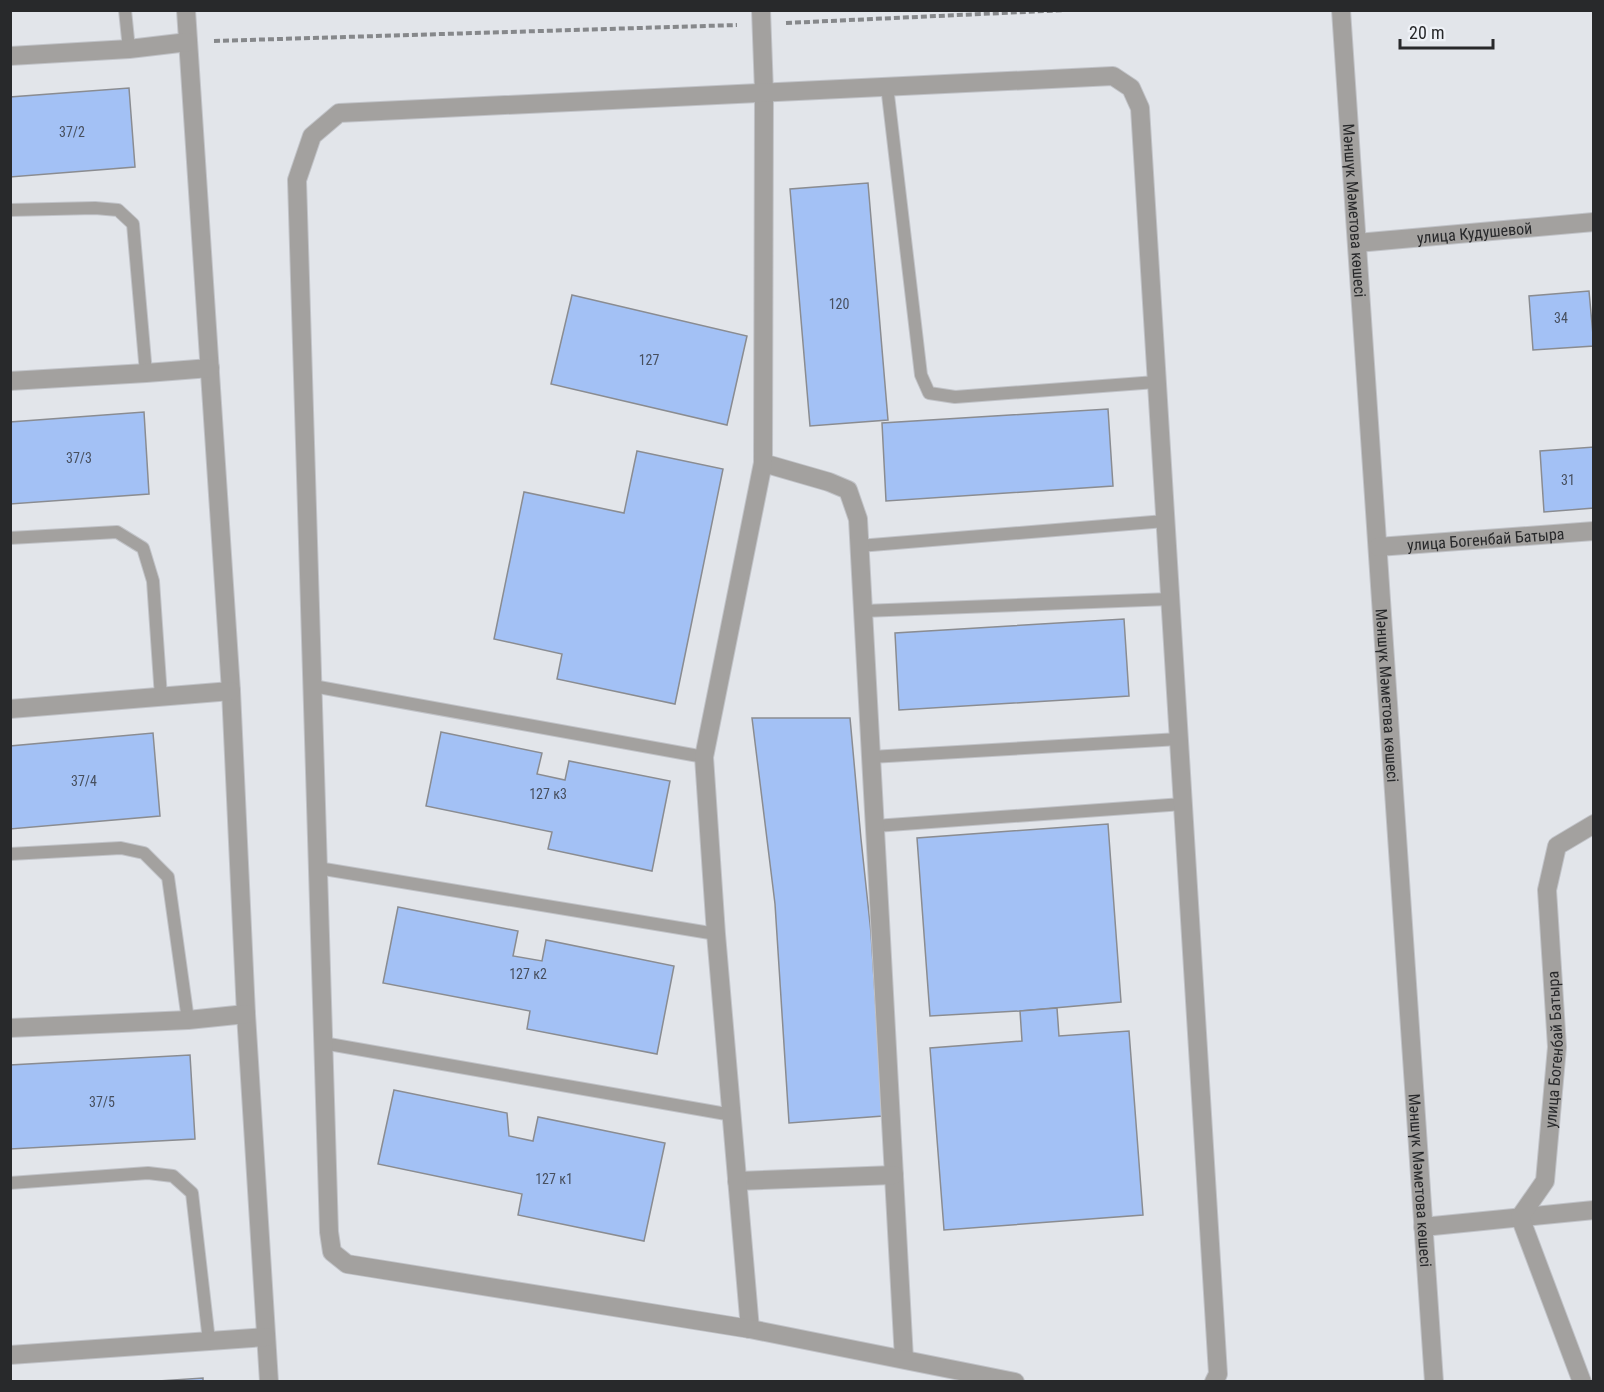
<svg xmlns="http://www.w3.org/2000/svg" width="1604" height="1392" viewBox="0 0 1604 1392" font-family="'Roboto Condensed',sans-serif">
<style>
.building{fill:#a3c1f5;stroke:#8a8c91;stroke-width:1.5}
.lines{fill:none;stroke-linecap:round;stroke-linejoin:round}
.lane-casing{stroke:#c1c3c8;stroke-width:14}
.street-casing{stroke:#c1c3c8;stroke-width:20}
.path{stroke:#86888b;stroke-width:4;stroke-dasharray:6 3;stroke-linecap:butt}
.lane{stroke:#a3a19f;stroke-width:12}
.street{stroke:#a3a19f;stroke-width:18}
.labels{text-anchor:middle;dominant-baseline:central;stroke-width:6;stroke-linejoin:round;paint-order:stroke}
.number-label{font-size:14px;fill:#474f5e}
.street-label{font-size:16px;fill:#28292b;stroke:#eff2f7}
</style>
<rect width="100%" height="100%" fill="#e2e5ea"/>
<g class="building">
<polygon points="129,88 135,167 10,177 10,97"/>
<polygon points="868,183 888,420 810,426 790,189"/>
<polygon points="1589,291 1594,346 1533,350 1529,296"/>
<polygon points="572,295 747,336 727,425 551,384"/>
<polygon points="1108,409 1113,486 886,501 882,423"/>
<polygon points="144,412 149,494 10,504 10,422"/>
<polygon points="1594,447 1594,508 1544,512 1540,451"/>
<polygon points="637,451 723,469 675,704 557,679 562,654 494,639 524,492 624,513"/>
<polygon points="1124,619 1129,696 899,710 895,633"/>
<polygon points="752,718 850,718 861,839 871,933 883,1116 789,1123 775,904"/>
<polygon points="441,732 542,753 537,774 565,780 569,761 670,781 652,871 548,849 552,832 426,806"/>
<polygon points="153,733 160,816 10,829 10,746"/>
<polygon points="1108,824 1121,1002 1020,1011 930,1016 917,838"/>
<polygon points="398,907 518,931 513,956 542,961 546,940 674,966 657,1054 527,1029 530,1011 383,983"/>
<polygon points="1057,1008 1059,1036 1129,1031 1143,1215 944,1230 930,1048 1022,1041 1020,1011"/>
<polygon points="190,1055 195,1139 10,1149 10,1065"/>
<polygon points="394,1090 507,1113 509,1136 533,1141 538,1117 665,1143 644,1241 518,1215 522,1194 378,1164"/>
<polygon points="203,1378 203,1382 143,1382"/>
</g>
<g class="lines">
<defs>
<g id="lane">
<polyline points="125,10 129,49"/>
<polyline points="887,86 921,375 929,393 955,397 1156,382"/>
<polyline points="10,210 95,208 118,210 133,224 146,373"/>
<polyline points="10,538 117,532 143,548 153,581 161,697"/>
<polyline points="859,546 1165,521"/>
<polyline points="863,611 1170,599"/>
<polyline points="313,686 704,757"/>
<polyline points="871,757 1179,739"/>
<polyline points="875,826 1183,804"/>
<polyline points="10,854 121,848 144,853 168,877 188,1020"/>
<polyline points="318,868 716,934"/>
<polyline points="323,1043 732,1115"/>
<polyline points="10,1183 148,1173 173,1176 192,1193 209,1341"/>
</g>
<g id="street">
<polyline points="186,10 231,691 246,1014 269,1382"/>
<path id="s1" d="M1341,10L1434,1382"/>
<polyline points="10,56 129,49 188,42"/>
<path id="s2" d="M1357,243L1594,222"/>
<polyline points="10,381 146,373 210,368"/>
<polyline points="763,463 829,482 848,490 858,519 904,1359"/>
<path id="s3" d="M1378,547L1594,531"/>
<polyline points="10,709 231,691"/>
<polyline points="10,1028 188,1020 246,1014"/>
<polyline points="737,1181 894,1175"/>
<polyline points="1423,1227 1594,1210"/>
<polyline points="750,1329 716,934 704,757 763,463 764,92 761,10"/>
<polyline points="10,1355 266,1337"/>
<polyline points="1015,1382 750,1329 347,1264 332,1252 329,1232 297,180 312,136 339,113 1113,76 1131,88 1140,108 1218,1374 1214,1382"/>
<path id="s4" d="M1582,1382L1520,1217L1545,1181L1557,1047L1547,890L1557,846L1594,824"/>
</g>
</defs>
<use href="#lane" class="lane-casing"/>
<use href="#street" class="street-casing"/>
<g class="path">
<polyline points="786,23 1067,10"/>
<polyline points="214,41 737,25"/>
</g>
<use href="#lane" class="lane"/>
<use href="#street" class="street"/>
</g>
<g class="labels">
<g class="number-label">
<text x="72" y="132">37/2</text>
<text x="839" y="304">120</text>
<text x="1561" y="318">34</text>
<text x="649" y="360">127</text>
<text x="79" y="458">37/3</text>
<text x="1568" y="480">31</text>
<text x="84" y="781">37/4</text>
<text x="548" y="794">127 к3</text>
<text x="528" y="974">127 к2</text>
<text x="102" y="1102">37/5</text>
<text x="554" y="1179">127 к1</text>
</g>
<g class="street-label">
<text stroke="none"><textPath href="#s1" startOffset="201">Мәншүк Мәметова көшесі</textPath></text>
<text stroke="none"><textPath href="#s2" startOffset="118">улица Кудушевой</textPath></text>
<text stroke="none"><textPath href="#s3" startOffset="108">улица Богенбай Батыра</textPath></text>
<text stroke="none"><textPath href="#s1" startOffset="687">Мәншүк Мәметова көшесі</textPath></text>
<text stroke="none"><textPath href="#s4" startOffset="352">улица Богенбай Батыра</textPath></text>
<text stroke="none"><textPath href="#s1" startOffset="1173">Мәншүк Мәметова көшесі</textPath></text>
</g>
</g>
<rect width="1604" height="1392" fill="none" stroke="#28292b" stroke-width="24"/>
<path d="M1400 39v9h93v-9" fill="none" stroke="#28292b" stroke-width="3"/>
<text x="1409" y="39" font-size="18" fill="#28292b" stroke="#eff2f7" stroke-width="4.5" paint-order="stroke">20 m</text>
</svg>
